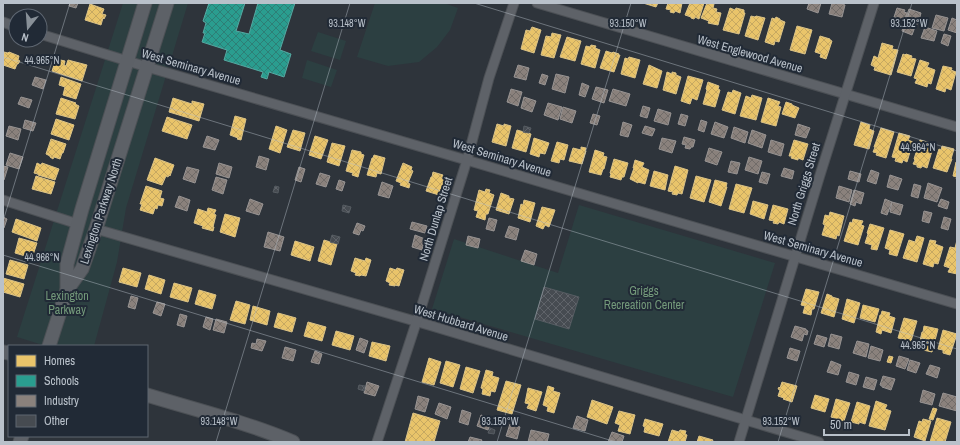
<svg xmlns="http://www.w3.org/2000/svg" width="960" height="445" viewBox="0 0 960 445" font-family="'Archivo Narrow',sans-serif">
<style>
.green{fill:#2c3f41}
.homes{fill:url(#homes-cross-hatch);stroke:#dbc387}
.schools{fill:url(#schools-cross-hatch);stroke:#55a8a1}
.industry{fill:url(#industry-cross-hatch);stroke:#989493}
.building{fill:url(#building-cross-hatch);stroke:#565c62}
.lines{fill:none;stroke-linecap:round;stroke-linejoin:round}
.minor-casing{stroke:#4c5055;stroke-width:11}
.secondary-casing{stroke:#4c5055;stroke-width:15}
.minor{stroke:#5e6268;stroke-width:9}
.secondary{stroke:#5d6167;stroke-width:13}
.ticks{fill:none;stroke:#b9c1ca;stroke-width:1;stroke-opacity:0.45}
.labels{text-anchor:middle;dominant-baseline:central;stroke-width:4;stroke-linejoin:round;paint-order:stroke}
.street-label{font-size:12px;fill:#b9c1ca;stroke:#212a36}
.park-label{font-size:12px;fill:#73997a;stroke:#212a36}
.ticks-label{font-size:10px;text-anchor:middle;fill:#b9c1ca;stroke:#212a36;stroke-width:4;stroke-linejoin:round;paint-order:stroke}
</style>
<defs>
<pattern id="homes-cross-hatch" width="8" height="8" patternUnits="userSpaceOnUse"><rect width="8" height="8" fill="#e9c46a"/><path d="M0 0l8 8M0 8l8-8" fill="none" stroke="#c6a861"/></pattern>
<pattern id="schools-cross-hatch" width="8" height="8" patternUnits="userSpaceOnUse"><rect width="8" height="8" fill="#2a9d8f"/><path d="M0 0l8 8M0 8l8-8" fill="none" stroke="#2e7f76"/></pattern>
<pattern id="industry-cross-hatch" width="8" height="8" patternUnits="userSpaceOnUse"><rect width="8" height="8" fill="#8a817c"/><path d="M0 0l8 8M0 8l8-8" fill="none" stroke="#716c69"/></pattern>
<pattern id="building-cross-hatch" width="8" height="8" patternUnits="userSpaceOnUse"><rect width="8" height="8" fill="#464b51"/><path d="M0 0l8 8M0 8l8-8" fill="none" stroke="#5f6369"/></pattern>
</defs>
<rect width="100%" height="100%" fill="#2e343b"/>
<g class="green">
<polygon points="123,3 188,3 126,208 117,262 94,346 46,346 17,337"/>
<polygon points="375,3 444,3 458,8 450,30 437,47 419,62 388,66 357,57"/>
<polygon points="318,32 346,41 340,60 311,51"/>
<polygon points="307,60 337,70 331,87 302,78"/>
<polygon points="579,205 775,263 733,397 432,309 454,239 558,273"/>
</g>
<g class="homes">
<polygon points="643,3 658,3 656,7"/>
<polygon points="668,3 682,3 680,13 675,11 674,13 670,12 671,10 666,9"/>
<polygon points="690,3 704,3 699,19 695,17 694,19 691,18 691,17 685,15"/>
<polygon points="707,3 714,4 713,8 717,9 716,12 721,13 718,25 708,23 709,21 701,18"/>
<polygon points="90,4 104,9 102,14 106,15 104,19 103,18 101,25 85,20"/>
<polygon points="730,8 735,10 736,8 744,10 744,13 745,13 739,34 723,30"/>
<polygon points="751,16 755,17 756,16 765,18 758,40 745,36"/>
<polygon points="776,17 780,19 780,20 785,22 779,42 775,41 774,45 765,42 772,18 775,19"/>
<polygon points="797,26 812,30 805,54 790,50"/>
<polygon points="532,27 541,30 534,53 521,49 526,30 530,31"/>
<polygon points="552,33 561,35 554,58 541,55 546,36 551,37"/>
<polygon points="820,36 830,39 830,40 832,41 826,59 820,57 821,54 815,52"/>
<polygon points="567,37 581,41 575,61 560,57"/>
<polygon points="882,43 893,46 892,49 898,50 891,75 874,70 875,67 871,65 874,56 878,58"/>
<polygon points="591,45 596,46 595,48 600,50 595,68 581,64 586,46 590,47"/>
<polygon points="606,51 612,53 613,52 619,54 618,55 620,55 614,72 600,68"/>
<polygon points="4,52 8,53 9,52 19,56 18,60 20,61 18,64 17,64 15,69 3,65"/>
<polygon points="903,54 905,55 906,54 912,56 911,58 916,59 911,76 897,72"/>
<polygon points="629,57 640,60 635,78 621,74 625,58 628,59"/>
<polygon points="56,59 65,61 64,65 66,66 68,60 87,65 82,81 52,71"/>
<polygon points="920,60 929,63 927,67 935,70 931,84 928,83 927,87 915,83 917,79 914,78"/>
<polygon points="649,65 662,71 657,88 643,84"/>
<polygon points="943,66 952,68 951,70 956,72 951,90 946,88 945,92 936,89"/>
<polygon points="667,72 672,74 672,72 676,73 676,75 681,77 676,94 663,90"/>
<polygon points="688,76 703,80 697,100 692,98 690,104 681,101"/>
<polygon points="61,77 81,84 76,99 63,95 65,87 59,85"/>
<polygon points="708,82 719,86 718,89 720,90 715,107 703,104 707,90 706,89"/>
<polygon points="733,90 741,93 735,114 722,110 728,92 732,93"/>
<polygon points="752,95 762,98 756,120 740,116 746,96 751,98"/>
<polygon points="61,98 76,103 75,104 79,106 75,119 56,114"/>
<polygon points="173,98 192,104 192,101 204,104 199,121 169,112"/>
<polygon points="768,98 780,102 778,106 781,107 776,126 761,122"/>
<polygon points="786,102 792,104 792,105 799,108 795,118 782,114"/>
<polygon points="235,116 246,119 241,140 237,139 238,138 230,135"/>
<polygon points="167,117 192,125 187,139 162,131"/>
<polygon points="56,119 74,125 69,140 51,134"/>
<polygon points="861,122 870,125 869,129 874,131 869,149 854,145"/>
<polygon points="497,124 504,126 504,124 511,126 506,146 492,142"/>
<polygon points="276,126 287,130 286,133 280,153 269,149"/>
<polygon points="881,128 894,132 886,158 876,155 877,153 873,152 875,147 874,147"/>
<polygon points="293,130 305,133 300,151 287,147"/>
<polygon points="517,130 531,134 526,152 512,148"/>
<polygon points="899,133 910,136 908,140 913,142 907,162 903,160 902,163 895,161 896,158 892,157"/>
<polygon points="315,136 328,140 321,159 309,155"/>
<polygon points="534,138 549,143 545,154 540,153 539,157 530,154"/>
<polygon points="51,139 66,144 63,153 62,153 60,159 54,157 53,159 50,157 50,156 46,154"/>
<polygon points="794,140 808,144 803,160 798,158 798,160 791,158 792,156 789,156"/>
<polygon points="920,140 934,144 927,168 922,166 921,168 917,167 917,165 913,164 915,160 914,159"/>
<polygon points="557,142 568,145 564,160 560,159 559,163 551,161"/>
<polygon points="332,143 345,146 339,166 327,162"/>
<polygon points="942,146 954,149 951,159 952,159 947,172 933,168 938,152 939,149 941,150"/>
<polygon points="581,147 586,148 585,151 586,151 582,164 569,161 573,148 581,150"/>
<polygon points="352,150 361,152 361,154 364,155 358,177 352,175 353,173 346,171"/>
<polygon points="595,150 604,153 603,156 607,157 604,169 603,169 601,175 589,172"/>
<polygon points="374,155 385,158 381,174 377,173 376,177 367,175 372,158 373,158"/>
<polygon points="155,158 174,165 170,176 169,175 168,177 166,176 162,185 147,180"/>
<polygon points="614,159 628,163 624,177 622,177 621,180 610,177 611,174 610,173"/>
<polygon points="635,160 644,163 642,167 649,170 645,184 638,182 638,183 630,179 634,168 633,168"/>
<polygon points="956,162 957,163 957,179 956,179 957,177 953,176"/>
<polygon points="37,163 41,165 42,163 59,169 55,180 38,175 38,174 34,173"/>
<polygon points="403,163 412,167 411,170 413,171 408,183 410,184 409,188 400,185 401,183 396,181"/>
<polygon points="675,166 688,170 682,194 678,193 677,195 672,194 673,192 668,191"/>
<polygon points="654,171 668,175 665,190 650,186"/>
<polygon points="433,172 443,175 442,179 444,180 439,195 426,191 431,177 432,177"/>
<polygon points="36,176 55,182 51,194 32,189"/>
<polygon points="696,176 711,180 704,202 690,198"/>
<polygon points="715,180 727,183 726,187 727,187 721,206 709,202"/>
<polygon points="736,184 752,188 744,213 729,209"/>
<polygon points="146,186 162,191 160,198 164,199 162,206 158,205 157,209 155,208 153,214 140,210 142,204 140,204"/>
<polygon points="486,189 490,190 489,193 494,195 488,214 486,214 485,220 476,217 478,211 474,210 479,190 485,192"/>
<polygon points="501,193 509,196 509,198 514,199 509,214 496,210"/>
<polygon points="524,200 535,203 530,222 518,218 521,204 523,205"/>
<polygon points="753,201 768,205 764,219 750,214"/>
<polygon points="773,205 788,209 784,224 779,222 778,224 773,223 774,221 769,220"/>
<polygon points="542,207 555,210 549,227 545,225 543,229 536,226"/>
<polygon points="208,208 216,210 214,214 216,215 213,227 214,227 213,231 202,228 203,226 194,223 198,209 207,212"/>
<polygon points="830,212 844,216 839,236 837,235 836,239 822,235 825,225 823,224 825,215 829,216"/>
<polygon points="225,214 240,218 235,237 220,232"/>
<polygon points="16,219 41,228 37,241 12,232"/>
<polygon points="853,219 863,221 861,225 864,226 858,245 844,241 850,222 852,223"/>
<polygon points="870,224 884,228 877,250 871,249 872,245 865,243 868,234 867,233"/>
<polygon points="890,230 904,234 897,256 889,254 890,250 885,248"/>
<polygon points="917,236 924,238 917,262 903,258 909,240 915,242"/>
<polygon points="19,238 37,243 32,258 15,253"/>
<polygon points="324,240 337,244 331,265 318,261"/>
<polygon points="930,240 936,241 935,244 943,247 938,264 934,263 933,267 923,264"/>
<polygon points="957,240 957,274 948,272 950,268 944,266 950,247 955,248"/>
<polygon points="295,241 314,247 310,261 291,255"/>
<polygon points="355,258 365,261 366,258 371,260 366,276 361,275 360,276 355,275 356,273 351,271"/>
<polygon points="10,260 28,265 24,279 6,274"/>
<polygon points="123,268 141,273 137,287 119,282"/>
<polygon points="390,268 396,270 397,268 404,270 399,286 395,285 395,286 389,285 390,283 386,281"/>
<polygon points="149,275 165,280 161,294 145,289"/>
<polygon points="3,278 24,284 20,297 3,292"/>
<polygon points="174,283 192,288 188,302 170,297"/>
<polygon points="806,289 819,292 814,309 812,309 811,315 803,313 805,306 801,305"/>
<polygon points="199,290 216,295 212,309 195,304"/>
<polygon points="827,294 832,296 832,297 839,299 834,317 821,313"/>
<polygon points="847,299 860,303 854,323 842,319"/>
<polygon points="236,301 250,305 245,324 230,320"/>
<polygon points="863,305 879,309 875,322 860,318"/>
<polygon points="253,306 270,311 267,325 250,320"/>
<polygon points="882,311 890,313 889,316 895,318 891,333 882,330 881,334 876,332 880,315 881,315"/>
<polygon points="278,313 296,318 292,332 274,327"/>
<polygon points="904,318 917,321 911,341 898,338"/>
<polygon points="308,322 326,327 322,341 304,336"/>
<polygon points="924,326 938,329 932,352 923,350 924,346 919,345 922,332 923,332"/>
<polygon points="943,330 957,334 950,355 943,353 943,350 938,349"/>
<polygon points="336,331 354,336 350,350 332,345"/>
<polygon points="372,342 390,346 386,361 369,356"/>
<polygon points="889,356 893,357 891,363 887,362"/>
<polygon points="429,358 441,362 434,385 422,382"/>
<polygon points="446,361 460,365 453,387 440,383"/>
<polygon points="466,367 480,371 473,393 460,389"/>
<polygon points="486,370 493,372 492,376 499,378 495,392 491,391 490,396 482,394 483,389 481,388"/>
<polygon points="506,381 521,385 512,414 497,410"/>
<polygon points="782,382 797,386 792,402 783,399 784,398 778,396 780,390 778,389 779,387 780,388"/>
<polygon points="548,386 554,388 553,391 560,393 554,413 547,411 548,407 543,405"/>
<polygon points="528,388 542,392 536,411 527,408 529,404 525,403"/>
<polygon points="815,395 829,399 825,412 811,408"/>
<polygon points="836,399 850,403 844,421 831,417"/>
<polygon points="592,400 613,407 607,424 587,417"/>
<polygon points="876,401 887,405 885,409 891,411 885,430 869,426"/>
<polygon points="857,402 870,406 865,424 859,422 859,424 851,422"/>
<polygon points="933,408 937,409 933,420 929,419"/>
<polygon points="619,411 635,415 630,434 618,431 620,425 615,423"/>
<polygon points="413,413 440,421 434,442 405,442"/>
<polygon points="937,418 951,422 945,442 930,442"/>
<polygon points="645,419 663,424 659,436 644,432 645,427 643,426"/>
<polygon points="923,419 931,421 925,441 914,437 919,421 922,422"/>
<polygon points="672,430 679,432 680,430 686,431 685,434 687,435 685,442 668,442"/>
<polygon points="699,436 713,440 712,442 697,442"/>
</g>
<polygon class="schools" points="209,3 245,3 236,31 249,34 258,3 295,3 280,50 291,54 284,77 269,72 267,79 261,77 263,72 224,60 227,50 202,42 205,33 203,33 206,23 203,21"/>
<g class="industry">
<polygon points="70,3 78,3 76,8 69,6"/>
<polygon points="809,3 821,3 818,13 807,9"/>
<polygon points="832,3 840,3 845,5 842,17 829,14"/>
<polygon points="897,8 905,10 904,12 907,13 905,20 894,17"/>
<polygon points="909,9 921,13 918,24 905,20"/>
<polygon points="936,15 948,18 944,31 932,28"/>
<polygon points="952,18 957,20 957,33 948,30"/>
<polygon points="905,20 916,24 912,35 902,31"/>
<polygon points="925,27 937,31 934,41 921,38"/>
<polygon points="944,34 951,36 948,46 941,43"/>
<polygon points="518,65 529,68 526,80 514,77"/>
<polygon points="542,74 548,76 545,85 539,83"/>
<polygon points="556,74 569,77 565,93 552,89"/>
<polygon points="35,77 46,80 43,89 32,85"/>
<polygon points="582,83 589,86 585,97 579,95"/>
<polygon points="596,87 608,90 604,103 592,99"/>
<polygon points="511,89 522,92 518,106 507,102"/>
<polygon points="613,89 630,94 626,106 609,101"/>
<polygon points="21,97 32,100 29,108 18,104"/>
<polygon points="524,97 536,101 532,112 521,108"/>
<polygon points="548,103 562,107 558,120 544,115"/>
<polygon points="643,106 650,108 647,118 640,116"/>
<polygon points="563,107 576,111 572,123 560,119"/>
<polygon points="658,109 671,113 668,125 654,121"/>
<polygon points="593,114 600,116 597,125 590,123"/>
<polygon points="681,114 688,116 685,126 678,124"/>
<polygon points="25,120 36,123 33,131 23,128"/>
<polygon points="701,120 707,122 704,132 698,130"/>
<polygon points="623,122 632,125 628,137 620,135"/>
<polygon points="715,122 728,127 724,138 711,134"/>
<polygon points="798,124 810,128 806,138 795,135"/>
<polygon points="9,126 21,129 18,140 6,136"/>
<polygon points="645,126 655,129 652,136 642,133"/>
<polygon points="734,127 748,132 745,143 731,138"/>
<polygon points="752,130 766,135 762,148 748,143"/>
<polygon points="207,136 219,140 215,150 203,147"/>
<polygon points="684,137 695,140 693,147 691,147 690,149 685,148 686,145 682,144"/>
<polygon points="662,138 676,141 672,153 659,149"/>
<polygon points="771,140 784,144 781,156 768,152"/>
<polygon points="709,148 722,152 717,165 705,161"/>
<polygon points="10,153 23,157 19,169 6,165"/>
<polygon points="259,156 269,159 266,170 256,167"/>
<polygon points="749,157 762,161 758,174 745,170"/>
<polygon points="731,161 740,163 737,174 728,172"/>
<polygon points="219,163 232,167 229,178 216,174"/>
<polygon points="3,166 8,167 4,180 3,180"/>
<polygon points="187,167 199,170 195,183 183,179"/>
<polygon points="299,167 305,169 301,182 295,180"/>
<polygon points="784,168 794,171 792,179 781,176"/>
<polygon points="871,170 879,173 876,184 867,181"/>
<polygon points="850,171 861,174 859,182 848,179"/>
<polygon points="762,172 770,174 767,184 759,182"/>
<polygon points="320,173 330,176 326,187 316,184"/>
<polygon points="890,175 902,179 898,190 887,187"/>
<polygon points="216,177 227,180 223,194 212,190"/>
<polygon points="339,180 345,182 342,191 336,189"/>
<polygon points="382,182 393,186 389,198 378,195"/>
<polygon points="928,183 942,188 937,202 924,198"/>
<polygon points="914,184 921,186 918,198 911,196"/>
<polygon points="839,186 852,190 849,202 836,198"/>
<polygon points="854,190 864,193 861,204 856,202 855,206 850,204"/>
<polygon points="179,196 190,200 187,211 175,207"/>
<polygon points="250,199 263,204 259,215 246,211"/>
<polygon points="885,199 892,202 887,215 881,213"/>
<polygon points="941,199 949,202 947,209 938,206"/>
<polygon points="892,202 903,205 900,215 890,212"/>
<polygon points="924,211 932,213 929,223 922,221"/>
<polygon points="3,217 7,219 4,228 3,228"/>
<polygon points="944,217 951,219 948,230 941,228"/>
<polygon points="489,218 497,220 494,231 486,229"/>
<polygon points="412,222 427,226 425,233 410,229"/>
<polygon points="357,223 365,226 363,231 361,230 359,235 353,233"/>
<polygon points="509,226 519,229 516,240 505,237"/>
<polygon points="268,232 284,237 280,251 264,247"/>
<polygon points="415,235 425,239 422,250 412,247"/>
<polygon points="468,236 480,239 478,248 466,245"/>
<polygon points="525,250 537,254 534,265 521,261"/>
<polygon points="131,296 138,298 135,309 128,307"/>
<polygon points="157,302 165,304 161,316 153,313"/>
<polygon points="180,314 187,316 184,327 177,325"/>
<polygon points="206,317 213,319 210,330 203,327"/>
<polygon points="216,319 227,322 224,333 213,330"/>
<polygon points="795,326 806,329 806,330 808,331 807,335 804,334 802,341 791,337"/>
<polygon points="831,334 842,337 839,349 828,346"/>
<polygon points="817,335 827,338 824,347 814,344"/>
<polygon points="360,338 368,341 364,353 356,350"/>
<polygon points="257,339 266,341 262,351 251,348 252,343 256,344"/>
<polygon points="857,341 869,344 866,357 853,353"/>
<polygon points="871,346 883,350 880,361 868,358"/>
<polygon points="285,347 296,350 293,361 282,358"/>
<polygon points="790,348 800,351 797,361 787,358"/>
<polygon points="315,351 322,354 319,364 311,362"/>
<polygon points="899,356 909,359 905,369 896,366"/>
<polygon points="910,360 920,363 916,373 907,370"/>
<polygon points="831,361 841,365 838,375 827,372"/>
<polygon points="930,365 940,368 937,378 926,374"/>
<polygon points="849,372 859,375 856,385 846,382"/>
<polygon points="883,376 895,379 891,390 882,387 882,386 880,385"/>
<polygon points="866,377 877,380 874,390 863,387"/>
<polygon points="367,382 379,386 375,396 364,393"/>
<polygon points="923,390 935,394 932,405 920,402"/>
<polygon points="943,393 957,397 957,411 939,406"/>
<polygon points="418,396 429,399 425,412 415,409"/>
<polygon points="439,403 451,407 447,419 435,414"/>
<polygon points="462,410 471,413 468,425 459,422"/>
<polygon points="481,415 492,419 488,430 477,426"/>
<polygon points="577,416 588,420 585,431 573,428"/>
<polygon points="510,424 520,427 517,439 506,436"/>
<polygon points="531,430 549,434 547,442 528,442"/>
<polygon points="612,432 624,436 622,442 608,442"/>
<polygon points="470,437 482,440 481,442 468,442"/>
</g>
<g class="building">
<polygon points="524,126 531,128 529,133 523,132"/>
<polygon points="275,186 279,187 278,193 273,192"/>
<polygon points="343,205 351,207 349,213 342,211"/>
<polygon points="332,235 340,237 338,244 330,242"/>
<polygon points="544,287 579,297 569,329 535,319"/>
<polygon points="359,385 365,386 364,391 358,389"/>
<polygon points="490,428 495,430 494,434 488,433"/>
</g>
<g class="lines">
<defs>
<g id="minor">
<polyline points="537,3 957,127"/>
<polyline points="3,22 16,27"/>
<polyline points="40,34 147,67 480,164 595,198 957,304"/>
<polyline points="3,200 78,224"/>
<polyline points="96,229 432,326 819,442"/>
<polyline points="377,442 421,308 467,160 489,78 514,3"/>
<polyline points="739,442 820,175 874,3"/>
</g>
<g id="secondary">
<polyline points="67,290 67,264 82,209 145,3"/>
<polyline points="49,346 67,290 82,269 96,229 167,3"/>
<polyline points="3,352 9,353"/>
<path d="M147,395C196,410 246,422 293,442"/>
<polyline points="20,442 22,436"/>
</g>
</defs>
<use href="#minor" class="minor-casing"/>
<use href="#secondary" class="secondary-casing"/>
<use href="#minor" class="minor"/>
<use href="#secondary" class="secondary"/>
</g>
<path class="ticks" d="M474,3L957,151M3,57L957,349M3,221L70,3M3,255L616,442M216,442L350,3M497,442L631,3M778,442L912,3"/>
<g class="labels">
<g class="street-label">
<text transform="translate(750 54) rotate(16)">West Englewood Avenue</text>
<text transform="translate(191 67) rotate(16)">West Seminary Avenue</text>
<text transform="translate(502 158) rotate(17)">West Seminary Avenue</text>
<text transform="translate(804 184) rotate(-73)">North Griggs Street</text>
<text transform="translate(101 211) rotate(-72)">Lexington Parkway North</text>
<text transform="translate(436 219) rotate(-73)">North Dunlap Street</text>
<text transform="translate(813 249) rotate(16)">West Seminary Avenue</text>
<text transform="translate(461 323) rotate(17)">West Hubbard Avenue</text>
</g>
<g class="park-label">
<text x="644" y="291">Griggs<tspan x="644" dy="14">Recreation Center</tspan></text>
<text x="67" y="296">Lexington<tspan x="67" dy="14">Parkway</tspan></text>
</g>
</g>
<g class="ticks-label">
<text x="347" y="27">93.148°W</text>
<text x="628" y="27">93.150°W</text>
<text x="909" y="27">93.152°W</text>
<text x="42" y="64">44.965°N</text>
<text x="918" y="151">44.964°N</text>
<text x="42" y="261">44.966°N</text>
<text x="918" y="349">44.965°N</text>
<text x="219" y="425">93.148°W</text>
<text x="500" y="425">93.150°W</text>
<text x="781" y="425">93.152°W</text>
</g>
<rect width="960" height="445" fill="none" stroke="#b9c1ca" stroke-width="8"/>
<rect x="8" y="345" width="140" height="92" fill="#212a36" stroke="#5e6671"/>
<rect x="16" y="355" width="20" height="12" fill="#e9c46a" stroke="#5e6671"/>
<text x="44" y="365" font-size="12" fill="#b9c1ca">Homes</text>
<rect x="16" y="375" width="20" height="12" fill="#2a9d8f" stroke="#5e6671"/>
<text x="44" y="385" font-size="12" fill="#b9c1ca">Schools</text>
<rect x="16" y="395" width="20" height="12" fill="#8a817c" stroke="#5e6671"/>
<text x="44" y="405" font-size="12" fill="#b9c1ca">Industry</text>
<rect x="16" y="415" width="20" height="12" fill="#464b51" stroke="#5e6671"/>
<text x="44" y="425" font-size="12" fill="#b9c1ca">Other</text>
<g transform="translate(28 28) rotate(197)"><circle r="19" fill="#212a36" stroke="#5e6671"/>
<path d="M0-3L7 15L0 10L-7 15Z" fill="#889098"/>
<text y="-6" font-size="11" font-weight="bold" text-anchor="middle" fill="#b9c1ca">N</text>
</g>
<path d="M824 429v6h85v-6" fill="none" stroke="#b9c1ca" stroke-width="2"/>
<text x="830" y="429" font-size="12" fill="#b9c1ca" stroke="#212a36" stroke-width="3" paint-order="stroke">50 m</text>
</svg>
